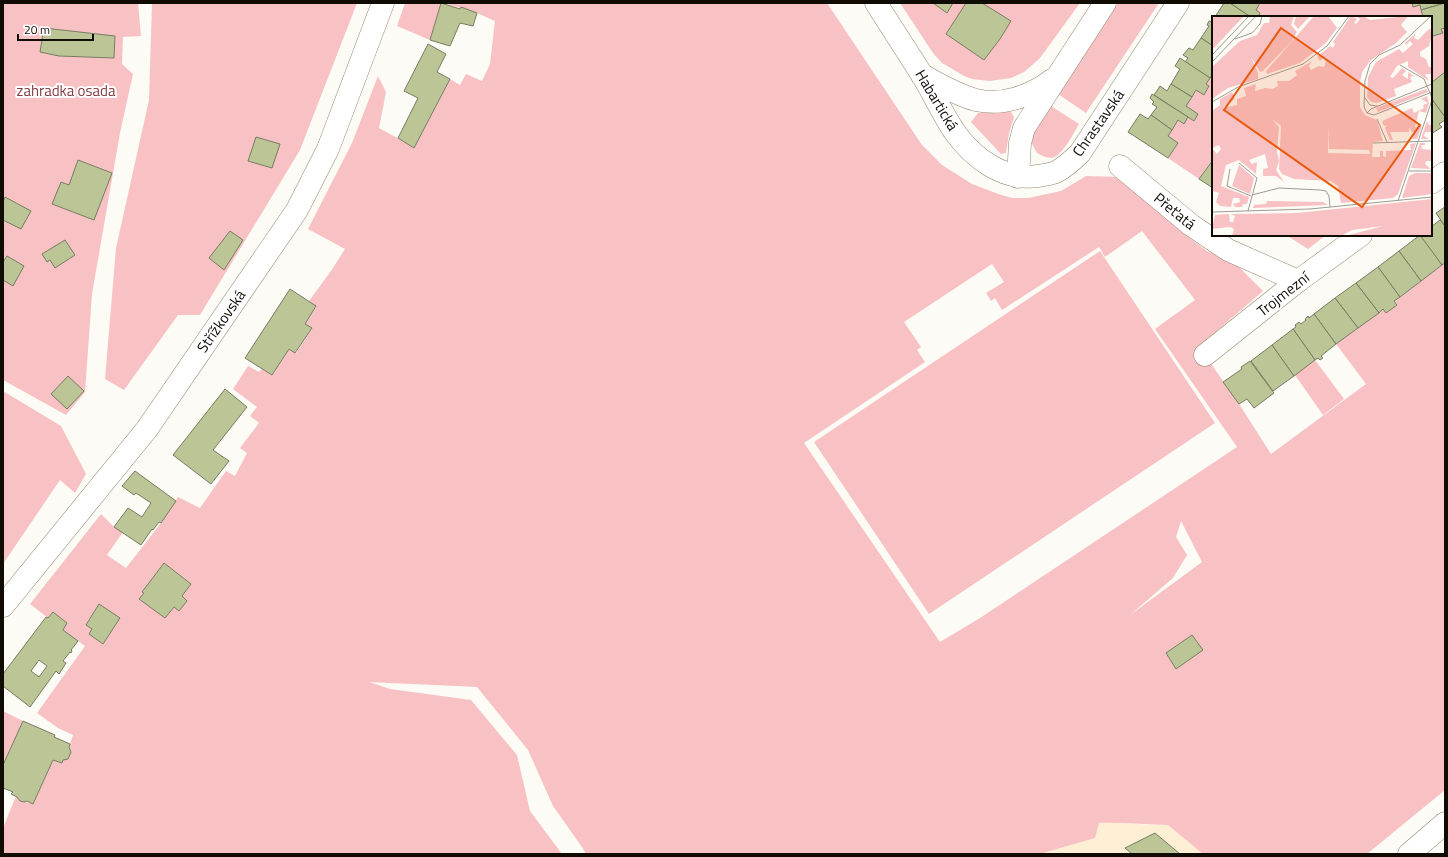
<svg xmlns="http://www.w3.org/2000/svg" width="1448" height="857" viewBox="0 0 1448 857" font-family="'Titillium Web',sans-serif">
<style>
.built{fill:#fdefd4}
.green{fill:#f8c2c4;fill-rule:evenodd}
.building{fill:#bbc595;stroke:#777c63;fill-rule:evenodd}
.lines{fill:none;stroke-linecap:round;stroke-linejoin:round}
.minor-casing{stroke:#92866e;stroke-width:23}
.minor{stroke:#fff;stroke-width:22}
.labels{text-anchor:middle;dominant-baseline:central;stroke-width:4;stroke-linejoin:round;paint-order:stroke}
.park-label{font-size:15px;fill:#833e44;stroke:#fff}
.street-label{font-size:15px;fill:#100c04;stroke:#fff}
.inset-road{fill:none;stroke:#9e9b95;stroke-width:1}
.view{fill:#e8590c;fill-opacity:0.15;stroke:#e8590c;stroke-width:2}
.inset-edge{fill:none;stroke:#100c04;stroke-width:2}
</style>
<rect width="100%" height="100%" fill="#fdfbf5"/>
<polygon class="built" points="1099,820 1147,825 1168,825 1203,854 1040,854 1095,838"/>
<g class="green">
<polygon points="3,3 138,3 141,36 123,37 122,64 133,74 120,133 92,294 85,392 66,415 3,380"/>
<polygon points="152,3 357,3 300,150 200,315 178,315 124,390 105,379 116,248 149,100"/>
<polygon points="405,3 441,3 430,40 397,26"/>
<path d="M444,3H827L922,145L942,165L972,184L1001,195L1013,198H1028L1061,191L1086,176L1121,177L1184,234L1207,251L1235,263L1263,291L1204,342L1205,355L1239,404L1271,454L1366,384L1336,344L1383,309L1386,313L1397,305L1395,301L1445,263V790L1367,854H1203L1168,825C1145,825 1122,822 1099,823L1095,838L1040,854H586L582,847L553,806L528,750L477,687L369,682L390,689L471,700L517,755L530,811L562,854H3V828L16,796C22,805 25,800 33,804L53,760L62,763L63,760L68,759L71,752L69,747L73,735L58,728L37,713L85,646L63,630L67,623L53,612L48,618L30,604L101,514L114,527L123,532L107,555L126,568L161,523L178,497L200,508L226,471L235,476L247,453L240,448L259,423L250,416L257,407L233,389L248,366L259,372L262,369L272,375L289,349L296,353L312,329L305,324L316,307L309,301L331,271L345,249L308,229L352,143L378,76L386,92L379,128L414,147L450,79L460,85L466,74L482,81L490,64L495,21L477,13ZM1142,231L1195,300L1155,329L1237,447L980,618L940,642L804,443L925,362L917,350L921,347L904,322L992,264L1004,282L986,293L991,301L995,298L1002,310L1099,247L1105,257ZM1181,521L1202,562L1130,615L1173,578L1187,555L1176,537ZM164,563L191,584L182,596L187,601L179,611L174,607L165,618L140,598L144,593L142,592ZM99,604L119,618L103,643L89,634L92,629L86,625ZM1192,635L1202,650L1176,669L1166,653Z"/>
<polygon points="900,3 933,3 947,13 953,3 966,3 946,34 984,60 1000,39 1010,21 982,3 1080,3 1040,58 1024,72 1011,78 990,81 972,79 964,76 942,63 933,53"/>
<polygon points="1118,3 1159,3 1086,113 1058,94"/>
<polygon points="1260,3 1412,3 1413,7 1420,5 1423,17 1258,17 1260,13 1256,10"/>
<polygon points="1445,27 1445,72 1431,83 1431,31 1433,36 1443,33 1441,29"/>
<polygon points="1213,74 1213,159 1199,179 1168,158 1178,143 1168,136 1178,120 1183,124 1188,117 1194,121 1198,114 1186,106 1197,90 1204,95 1209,86 1206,84"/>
<path d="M1051,106L1079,124C1074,133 1062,156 1052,158C1046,158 1041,155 1037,153L1032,144V135Z"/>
<polygon points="1011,112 1014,117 1009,133 1006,153 1001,154 971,122 978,113"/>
<polygon points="1286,235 1326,235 1308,249"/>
<polygon points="1100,251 1215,423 929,614 814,442"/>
<polygon points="1315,360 1344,399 1323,415 1295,375"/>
<polygon points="3,391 61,426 86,474 75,493 60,480 3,564"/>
<polygon points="3,711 23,721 3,765"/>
</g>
<g class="building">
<polygon points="441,3 460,9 461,7 477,13 473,26 460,23 450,46 430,40"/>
<polygon points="933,3 953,3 947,13"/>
<polygon points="966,3 982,3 1011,21 1000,39 984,60 946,34"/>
<polygon points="1224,3 1230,3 1251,17 1215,17"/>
<polygon points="1230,3 1260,3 1256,10 1260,13 1258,17 1251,17"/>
<polygon points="1412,3 1444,3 1421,10 1420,5 1413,7"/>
<polygon points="1445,3 1445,28 1441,29 1443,33 1433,36 1431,31 1431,17 1423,17 1421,10"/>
<polygon points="1213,20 1213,46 1201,38 1209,26 1207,25 1209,21 1212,22"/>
<polygon points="44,28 115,36 114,58 59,56 40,52"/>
<polygon points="1201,38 1213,46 1213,74 1210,78 1185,62 1188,58 1183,55 1189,48 1193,50"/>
<polygon points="428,44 446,54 437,72 450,79 414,148 398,138 418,98 404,91"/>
<polygon points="1180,58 1210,78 1206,84 1209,86 1204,95 1196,90 1192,97 1171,84 1180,69 1175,66"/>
<polygon points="1445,72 1445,117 1431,98 1431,83"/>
<polygon points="1171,84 1192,97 1186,106 1198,114 1194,121 1154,95 1160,86 1167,91"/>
<polygon points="1152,94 1188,117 1184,124 1178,120 1172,130 1151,115 1157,107 1152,104 1154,102 1150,98"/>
<polygon points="1431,98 1445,117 1445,120 1439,124 1442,127 1431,134"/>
<polygon points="1140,114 1148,119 1151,115 1172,130 1168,136 1178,143 1168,158 1128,132"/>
<polygon points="256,137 280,144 272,168 248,161"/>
<polygon points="78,160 112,173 94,220 52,204 61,182 69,185"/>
<polygon points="1213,160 1213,188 1199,179"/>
<polygon points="5,197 31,211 21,229 3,220 3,202"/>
<polygon points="1445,207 1445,226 1436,213"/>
<polygon points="1440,220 1445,226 1445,263 1442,265 1419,235 1431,235 1431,227"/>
<polygon points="230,231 243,240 224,270 209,258"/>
<polygon points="1420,235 1442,265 1421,281 1399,251"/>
<polygon points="65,240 75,255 55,268 50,260 47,262 42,254"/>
<polygon points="1399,251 1421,281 1400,297 1378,267"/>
<polygon points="7,256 24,266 13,286 3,280 3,262"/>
<polygon points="1378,267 1400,297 1394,301 1397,305 1386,313 1383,309 1379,313 1356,283"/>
<polygon points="1356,283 1379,313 1358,328 1335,298"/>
<polygon points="290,289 316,306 305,324 312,328 295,353 289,349 272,375 245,358"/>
<polygon points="1335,298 1358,328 1336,344 1314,314"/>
<polygon points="1314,314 1336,344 1321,356 1323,358 1320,360 1318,358 1315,360 1293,329 1296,327 1295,325 1299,322 1301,324 1306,320 1305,319 1308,316 1309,318"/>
<polygon points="1293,329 1315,360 1294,376 1272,345"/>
<polygon points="1272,345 1294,376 1273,391 1251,361"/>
<polygon points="1250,361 1274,393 1254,408 1247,399 1239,404 1223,382 1242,369 1241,367"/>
<polygon points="68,376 84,391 67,409 51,394"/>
<polygon points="225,389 247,407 213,450 229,461 211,484 173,455"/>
<polygon points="135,471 176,501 161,523 159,522 153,530 152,529 141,545 114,527 128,508 142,517 151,503 136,493 134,495 122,486"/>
<polygon points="164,563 191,584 182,596 187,601 179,611 174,607 165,618 139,599 144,593 142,592"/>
<polygon points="99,604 120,618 103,644 89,634 92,629 86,625"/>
<path d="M53,612L67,623L63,630L78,641L71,650L72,651L71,653L70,652L63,661L66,663L59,674L56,671L30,707L3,686V674L46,617L48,618ZM39,660L47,666L39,677L31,671Z"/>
<polygon points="1192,635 1203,650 1176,669 1166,653"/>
<polygon points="23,721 55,735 54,737 70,744 69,747 71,752 68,759 63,760 62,763 53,760 33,804 27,801 24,802 20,801 17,797 11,794 13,792 3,788 3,765"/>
<polygon points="1155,833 1180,854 1132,854 1125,848"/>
</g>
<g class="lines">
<defs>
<g id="minor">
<path d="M876,3C891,27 907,51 922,75C933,93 942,113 954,131C973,158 1003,181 1038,176C1044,175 1051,174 1056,172C1065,167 1073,160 1080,153L1178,3"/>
<path d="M922,75C939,84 957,95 976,100C1003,106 1031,96 1052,80"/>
<polyline points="1120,166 1191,225 1228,250 1298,281"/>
<polyline points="1018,177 1020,143 1024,128 1105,3"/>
<polyline points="1431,183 1445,173"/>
<polyline points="1205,355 1298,281 1361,235"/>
<polyline points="3,606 147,429 297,210 328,149 383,3"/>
<polyline points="1409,854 1445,823"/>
</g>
</defs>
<use href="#minor" class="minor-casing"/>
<use href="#minor" class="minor"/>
</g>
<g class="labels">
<g class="park-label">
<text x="66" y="90">zahradka osada</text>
</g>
<g class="street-label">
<text transform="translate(937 100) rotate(59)">Habartická</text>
<text transform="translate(1098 123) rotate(-55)">Chrastavská</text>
<text transform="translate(1175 211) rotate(39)">Přeťatá</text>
<text transform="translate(1283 294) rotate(-38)">Trojmezní</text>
<text transform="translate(221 321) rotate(-55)">Střížkovská</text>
</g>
</g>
<g transform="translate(1212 16)">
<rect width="220" height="220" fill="#fdfbf5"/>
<path d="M0,0H32L0,34ZM58,0H82L79,9L85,16L80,25L51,55L48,56L39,41L46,57V63L16,72L0,83V51L28,25L45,19L52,7H57ZM84,0H98L86,13L82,8ZM102,0H116L125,12L114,27L88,47L55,58L54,55ZM139,0L145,3L142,7L144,8L148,3L144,0H151L158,4L196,0L189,9L195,16L184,27L159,44L150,56L148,67V91L153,99L165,104L171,125L161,126L160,141H168V135H171V140L174,141V135L199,134L198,128L204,127L186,178L181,182L129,187L126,170L119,165L82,163L70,158L67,153L69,110L60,103L67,111L65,136L67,145L64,154L72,166L64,160H51V153L56,152L53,138L37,144L40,148L45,146L44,158L27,144L14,149L9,170L37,181L35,188H31L30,191H23L21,188L28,186L27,182H21L19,191L8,190L4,186L7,177L1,175L0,177V132L5,138L9,133L7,129L0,132V95L8,89V83L20,76L23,83L11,92L25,89V83L34,80L32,72L44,68L43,75L53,72L60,73L66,70L65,65H77L85,59L83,55L100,45L97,50L99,54L107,50L112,51L114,45L111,42L108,45L105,41L118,30L121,32L123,28L121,26ZM117,109V133L157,134L158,138L116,137ZM218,12L220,19L217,30L208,36V40L214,43L217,51H220V58H213L217,65L196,51V45L185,50L178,61L181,62L190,52L194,55L190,59L196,63V56L202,60L198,61L200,66L182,73L184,80L165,87L159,86L155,81L156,61L164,46L187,33L191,37L201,28L198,25L194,29L193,27L204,17L202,22L206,24ZM214,73L216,76L166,96L164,92ZM215,80L217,87L214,97L207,95L203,111L210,110L205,123H200L203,116H200L197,111V116H178L181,124H178L173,112L175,109L172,110L170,106L172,104L200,92L202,97L212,92L211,89L216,87L209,83ZM215,105L217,109H220V116H213L212,120L217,123H209ZM208,127H213V129H209L210,133L220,134V145H214L213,148L219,153L199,152ZM27,149L42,162L38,178L20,170ZM220,157V178L190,182L197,160L203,157ZM220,183V220H133L171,210L140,214L129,220H20L22,213L18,211L0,213L3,199L17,198L18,206H21L23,200L19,198L85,197ZM55,185L111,186L116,189L41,192L42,189L54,188Z" fill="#f8c2c4" fill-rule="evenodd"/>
<path class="inset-road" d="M163,0H176M23,23L40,17L48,8L50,0M0,39L37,0M0,46L44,0M188,49L212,63L220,82M153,82L158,89L165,90M0,86L26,71L91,48L115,30L137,0M155,97L152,91L153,65L158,48L167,39L188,29L219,0M155,97L159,93L220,68M155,97L162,99L220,76M165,103L175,126M161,127L220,125M27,147L45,162L36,195M18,153L15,170L39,180M197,155H220M40,179L67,172L108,174L114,175L117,180L118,191M186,185L220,84M0,196L98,193L220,181"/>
<path class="view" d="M69,12L208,109L150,191L12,94Z"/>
<rect width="220" height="220" class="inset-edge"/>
</g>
<rect width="1448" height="857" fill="none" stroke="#100c04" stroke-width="8"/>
<path d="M18 34v6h75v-6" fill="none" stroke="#100c04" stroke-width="2"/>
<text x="24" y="34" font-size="12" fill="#100c04" stroke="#ffffff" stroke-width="3" paint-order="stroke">20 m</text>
</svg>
